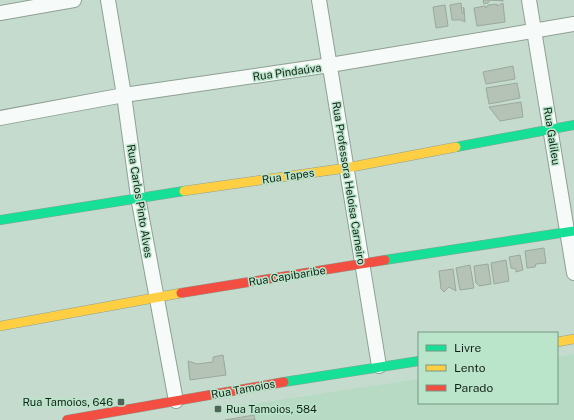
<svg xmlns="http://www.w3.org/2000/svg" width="574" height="420" viewBox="0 0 574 420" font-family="'Public Sans',sans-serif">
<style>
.built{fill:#b6dac3}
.building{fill:#b4c3b5;stroke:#9aa99c}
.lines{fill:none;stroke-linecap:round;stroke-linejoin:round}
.street-casing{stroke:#8ea094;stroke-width:16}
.fast-casing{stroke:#8ea094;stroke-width:10}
.slow-casing{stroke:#8ea094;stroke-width:10}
.jam-casing{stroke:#8ea094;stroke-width:10}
.street{stroke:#f6faf8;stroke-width:14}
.fast{stroke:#16e098;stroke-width:9}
.slow{stroke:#ffcf43;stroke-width:9}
.jam{stroke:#f24e42;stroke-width:9}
.poi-dot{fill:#516357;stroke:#bbe5ca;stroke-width:1.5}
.labels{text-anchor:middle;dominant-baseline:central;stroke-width:3;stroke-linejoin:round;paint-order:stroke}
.street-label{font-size:11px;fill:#122218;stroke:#bbe5ca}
.poi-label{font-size:11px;fill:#122218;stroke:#bbe5ca;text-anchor:end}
</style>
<rect width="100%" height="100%" fill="#c5dbcd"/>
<polygon class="built" points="574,354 574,420 225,420 254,415 252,404 419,379 419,403 557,403 557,357"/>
<g class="building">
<polygon points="484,0 503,0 503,1 490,0 488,3 484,4 483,1"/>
<polygon points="461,3 462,13 464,13 463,7 464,8 465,22 461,20 452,20 450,5"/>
<polygon points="503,3 505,22 477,26 474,8 485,6 486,8 488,5 497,4 497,6"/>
<polygon points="445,5 448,26 436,28 433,7"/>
<polygon points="513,66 515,79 486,84 483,72"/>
<polygon points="517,83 520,98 489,104 486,88"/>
<polygon points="521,102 523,117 500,121 489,107"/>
<polygon points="544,248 546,263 536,264 535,267 527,268 525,251"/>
<polygon points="520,255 523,270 516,272 516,269 511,268 509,257"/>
<polygon points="506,260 509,281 494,284 491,263"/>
<polygon points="488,264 491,284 479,286 476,283 474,266"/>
<polygon points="470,265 474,288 460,290 456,268"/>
<polygon points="453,269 456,291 449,287 444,292 441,289 439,271"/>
<polygon points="223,355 226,375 190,380 188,361 197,364 213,362 213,357"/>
<polygon points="254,415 255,420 225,420"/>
</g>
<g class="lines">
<defs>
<g id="street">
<polyline points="108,0 124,95 138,197 176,401"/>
<polyline points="319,0 379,366"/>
<polyline points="529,0 574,273"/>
<polyline points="0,13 74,0"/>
<polyline points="0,118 124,95 330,65 574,24"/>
</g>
<g id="fast">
<polyline points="456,147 574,125"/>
<polyline points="0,220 184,191"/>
<polyline points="385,260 574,231"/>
<polyline points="284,382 419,361"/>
</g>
<g id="slow">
<polyline points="184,191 346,168 456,147"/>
<polyline points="0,326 181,293"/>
<polyline points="557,342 574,339"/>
</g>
<g id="jam">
<polyline points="181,293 385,260"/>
<polyline points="67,420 284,382"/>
</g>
</defs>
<use href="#street" class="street-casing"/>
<use href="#fast" class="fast-casing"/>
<use href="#slow" class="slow-casing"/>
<use href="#jam" class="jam-casing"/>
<use href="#street" class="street"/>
<use href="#fast" class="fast"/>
<use href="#slow" class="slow"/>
<use href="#jam" class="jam"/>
</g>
<g class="poi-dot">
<rect x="117" y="398" width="8" height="8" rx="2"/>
<rect x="214" y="405" width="8" height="8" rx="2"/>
</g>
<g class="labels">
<g class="street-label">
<text transform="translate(287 72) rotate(-8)">Rua Pindaúva</text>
<text transform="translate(552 136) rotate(81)">Rua Galileu</text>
<text transform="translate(288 176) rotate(-8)">Rua Tapes</text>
<text transform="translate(349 183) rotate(81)">Rua Professora Heloísa Carneiro</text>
<text transform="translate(140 201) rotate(81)">Rua Carlos Pinto Alves</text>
<text transform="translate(287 276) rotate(-9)">Rua Capibaribe</text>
<text transform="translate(243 389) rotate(-10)">Rua Tamoios</text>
</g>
<g class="poi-label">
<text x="113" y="402">Rua Tamoios, 646</text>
<text x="226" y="409" text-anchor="start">Rua Tamoios, 584</text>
</g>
</g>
<rect x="418" y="332" width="140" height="72" fill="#bbe5ca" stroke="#779783"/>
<rect x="426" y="345" width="20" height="6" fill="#16e098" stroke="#779783"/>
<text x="454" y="352" font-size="12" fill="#122218">Livre</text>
<rect x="426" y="365" width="20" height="6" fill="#ffcf43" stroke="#779783"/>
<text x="454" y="372" font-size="12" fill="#122218">Lento</text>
<rect x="426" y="385" width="20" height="6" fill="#f24e42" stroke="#779783"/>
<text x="454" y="392" font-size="12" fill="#122218">Parado</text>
</svg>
